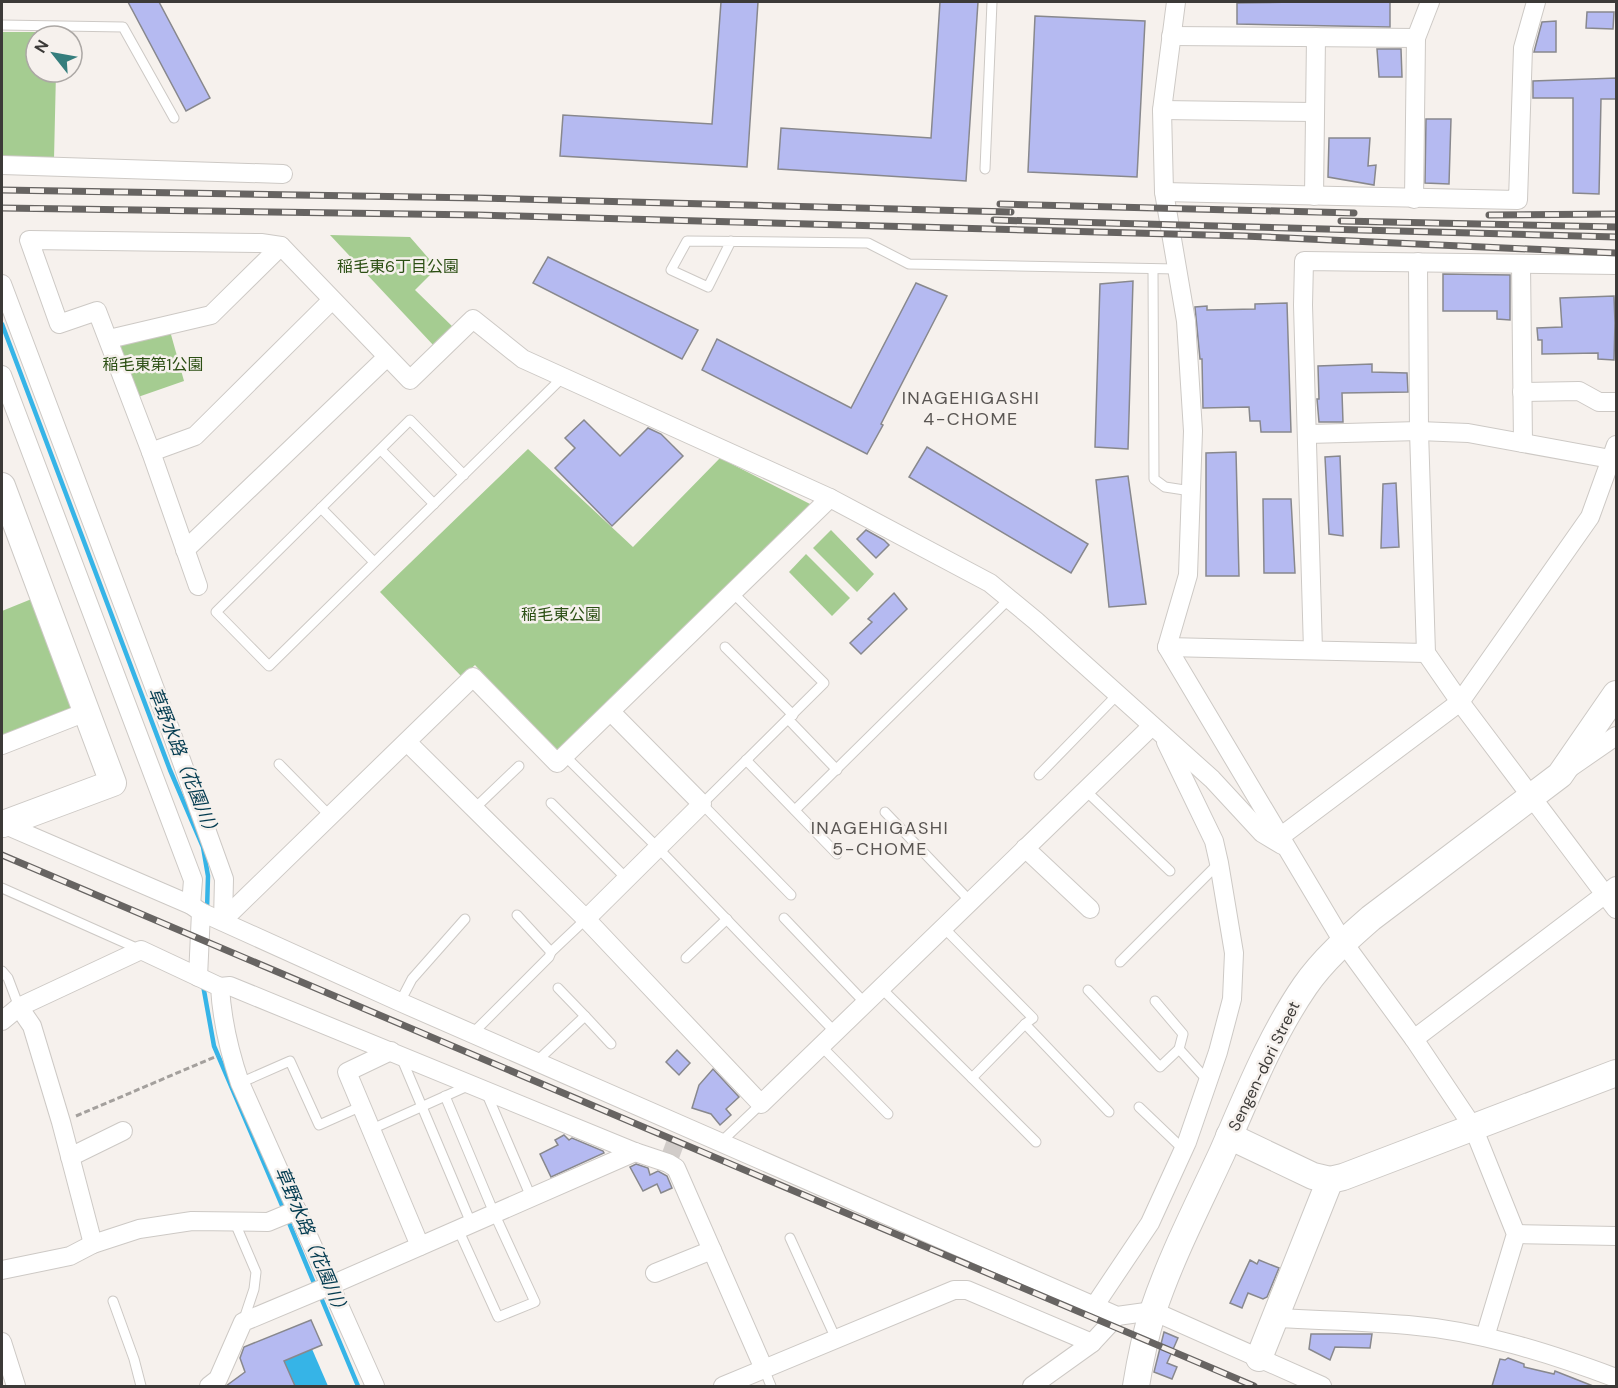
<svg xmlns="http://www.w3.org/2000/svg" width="1618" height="1388" viewBox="0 0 1618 1388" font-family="'DM Sans','Noto Sans JP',sans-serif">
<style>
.green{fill:#a5cc91}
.water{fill:#36b4e7}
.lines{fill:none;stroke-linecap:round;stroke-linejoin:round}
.stream{stroke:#36b4e7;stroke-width:4.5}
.building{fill:#b5baf1;stroke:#88888d;stroke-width:1.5}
.street-tunnel{stroke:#d1ccc9;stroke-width:18;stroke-dasharray:18 9;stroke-linecap:butt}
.lane-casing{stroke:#cdc9c5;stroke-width:11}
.street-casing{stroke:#cdc9c5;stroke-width:20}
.secondary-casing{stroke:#cdc9c5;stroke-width:28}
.path{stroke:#a4a09d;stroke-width:3;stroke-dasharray:6 3;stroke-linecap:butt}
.lane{stroke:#fff;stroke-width:9}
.street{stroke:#fff;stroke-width:18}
.secondary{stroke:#fff;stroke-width:26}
.rail-casing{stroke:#676462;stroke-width:7}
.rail{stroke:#f6f1ed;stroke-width:4.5;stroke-dasharray:14;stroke-linecap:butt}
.labels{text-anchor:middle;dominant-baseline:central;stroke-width:5;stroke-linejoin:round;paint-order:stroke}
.park-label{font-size:16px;fill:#2c4f14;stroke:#f6f1ed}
.street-label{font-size:16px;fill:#3c3a38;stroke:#f6f1ed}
.neighbourhood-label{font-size:18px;letter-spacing:1.5px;fill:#5a5653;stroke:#f6f1ed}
.water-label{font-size:18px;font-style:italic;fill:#033b50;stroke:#f6f1ed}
</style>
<rect width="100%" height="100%" fill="#f6f1ed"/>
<g class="green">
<polygon points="2,32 57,32 57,36 36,36 36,72 56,72 54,159 2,161"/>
<polygon points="330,235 410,237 437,268 415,290 454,328 435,347"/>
<polygon points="170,331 184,381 138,397 120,348 124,342"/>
<polygon points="528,449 633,547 720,458 812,505 558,755 475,665 462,677 380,592"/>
<polygon points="831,530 874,574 857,592 813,548"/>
<polygon points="806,554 850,598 832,616 789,572"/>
<polygon points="39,596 75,703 72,711 2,738 2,611"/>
</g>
<polygon class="water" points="312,1349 328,1386 295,1386 284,1361"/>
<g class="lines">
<g class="stream">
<polyline points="2,324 170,770 203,847 208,876 207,910"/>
<polyline points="203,985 214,1046 284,1210"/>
<polyline points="287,1218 316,1288"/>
<polyline points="320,1295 358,1386"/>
</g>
</g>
<g class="building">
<polygon points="128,2 159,2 210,98 186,111"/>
<polygon points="721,2 758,2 747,167 560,156 563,115 712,124"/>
<polygon points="940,2 978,2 966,181 778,169 781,128 931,138"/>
<polygon points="1295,2 1390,2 1390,27 1237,24 1237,3"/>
<polygon points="1587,12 1614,12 1613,29 1586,28"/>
<polygon points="1035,16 1145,21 1137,177 1028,172"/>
<polygon points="1556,21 1556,52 1534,52 1542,22"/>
<polygon points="1377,49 1401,49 1402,77 1379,77"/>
<polygon points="1617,78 1617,99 1601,99 1599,194 1573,193 1573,98 1533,98 1533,81"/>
<polygon points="1426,119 1451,119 1449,184 1425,183"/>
<polygon points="1329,138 1370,138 1368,166 1376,165 1374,185 1328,177"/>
<polygon points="548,257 698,330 682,359 533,283"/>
<polygon points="1443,274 1510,275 1510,320 1497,319 1497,311 1443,311"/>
<polygon points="1133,281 1128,449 1095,447 1100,284"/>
<polygon points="916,283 947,296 881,424 883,425 867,454 702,370 717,339 851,408"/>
<polygon points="1614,296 1615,323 1614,360 1598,359 1598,353 1542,354 1542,340 1538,340 1537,328 1562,327 1560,298"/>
<polygon points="1287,303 1291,432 1261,432 1260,421 1250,421 1249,407 1203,408 1202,359 1200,359 1195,307 1207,306 1207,310 1255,309 1255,304"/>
<polygon points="1372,364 1372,372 1407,373 1408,392 1342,393 1343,422 1319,422 1317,399 1319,399 1318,366"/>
<polygon points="584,420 620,456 648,428 661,434 683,456 612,526 555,468 575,448 565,438"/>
<polygon points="927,447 1088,544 1071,573 909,477"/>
<polygon points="1236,452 1239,576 1206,576 1206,453"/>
<polygon points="1340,456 1343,536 1329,534 1325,457"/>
<polygon points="1128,476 1146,604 1109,607 1096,480"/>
<polygon points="1396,483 1399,547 1381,548 1383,484"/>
<polygon points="1263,499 1291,499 1295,573 1264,573"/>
<polygon points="866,530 884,540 889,545 876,558 857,539"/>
<polygon points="894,593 907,609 861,654 850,643 872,622 868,619"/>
<polygon points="677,1050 690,1063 679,1075 666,1062"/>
<polygon points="713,1069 739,1097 726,1109 731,1115 720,1125 711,1114 692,1108 699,1085"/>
<polygon points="564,1135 569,1140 572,1138 603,1151 604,1153 551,1177 540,1154 558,1145 555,1140"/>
<polygon points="636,1164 648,1168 650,1175 658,1171 667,1176 672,1188 661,1193 657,1184 643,1191 630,1167"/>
<polygon points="1250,1260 1257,1264 1259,1260 1279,1268 1267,1297 1263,1299 1248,1293 1242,1308 1230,1303"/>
<polygon points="311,1320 322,1345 284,1361 295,1386 226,1386 245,1372 240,1358 244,1347"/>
<polygon points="1164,1332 1178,1338 1167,1363 1177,1367 1172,1379 1154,1372"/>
<polygon points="1311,1334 1372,1334 1370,1348 1335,1347 1330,1360 1309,1349"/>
<polygon points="1508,1358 1524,1364 1524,1367 1554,1374 1555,1371 1593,1386 1492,1386 1500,1359 1505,1360"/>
</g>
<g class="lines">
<polyline class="street-tunnel" points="670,1157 677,1138"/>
<defs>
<g id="lane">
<polyline points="2,25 123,27 174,118"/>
<polyline points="985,169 992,2"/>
<polyline points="731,241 708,287 671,270 687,241 868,243 909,264 1177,269"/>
<polyline points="1153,269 1154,479 1165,487 1191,491"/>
<polyline points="381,450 434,504"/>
<polyline points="464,475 410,420 216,612 269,666 563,377"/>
<polyline points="321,508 374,562"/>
<polyline points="733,593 824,683 702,804 791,895"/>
<polyline points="725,647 793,715"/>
<polyline points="788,719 837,770"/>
<polyline points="565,756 658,848 835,1032"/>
<polyline points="746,760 837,854"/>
<polyline points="279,764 330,816"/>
<polyline points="1039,775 1117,695"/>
<polyline points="1085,790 1170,871"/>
<polyline points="551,803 627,879"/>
<polyline points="475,808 519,766"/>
<polyline points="795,810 1010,598"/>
<polyline points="885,812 970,901"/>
<polyline points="2,888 141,950"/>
<polyline points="517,915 551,952"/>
<polyline points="784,918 865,1003"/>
<polyline points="943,927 1033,1018 1025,1024 1109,1112"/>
<polyline points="686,958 727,919"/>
<polyline points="1120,962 1219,863"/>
<polyline points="2,971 8,978 19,1007"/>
<polyline points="881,988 972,1078"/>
<polyline points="1088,990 1160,1067 1179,1049 1208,1081"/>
<polyline points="1155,1001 1183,1034 1179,1049"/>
<polyline points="400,1002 412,979 465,919"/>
<polyline points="585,1016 611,1044"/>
<polyline points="1025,1024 972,1078 1036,1142"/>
<polyline points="473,1033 549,957 551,952 586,919"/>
<polyline points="821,1046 888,1114"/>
<polyline points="401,1057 471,1223"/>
<polyline points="537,1061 585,1016 558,988"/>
<polyline points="240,1083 290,1061 319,1125 362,1106"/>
<polyline points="486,1092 531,1197"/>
<polyline points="445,1096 494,1213 535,1302 498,1317 458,1229"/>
<polyline points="1139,1107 1184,1150"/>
<polyline points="372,1129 470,1085"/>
<polyline points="721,1142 761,1104"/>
<polyline points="235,1223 256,1272 254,1289 243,1322"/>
<polyline points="790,1238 836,1339"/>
<polyline points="113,1301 134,1359 141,1386"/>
<polyline points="764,1369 771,1386"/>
</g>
<g id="street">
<polyline points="1176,2 1162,110 1164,192 1186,321 1193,431 1188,575 1167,647 1343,942 1414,1039 1473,1127 1516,1234 1485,1337"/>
<polyline points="1171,36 1416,38"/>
<polyline points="1162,110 1314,112"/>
<polyline points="2,165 283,174"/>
<polyline points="1164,192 1518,200 1523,48 1536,2"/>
<polyline points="1314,196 1316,37"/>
<polyline points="1414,199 1416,38 1430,2"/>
<polyline points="281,246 410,380 473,319 523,359 830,498 990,583 1036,621 1212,779 1262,833 1282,845"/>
<polyline points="1418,262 1419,431 1426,653 1460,702 1616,909"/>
<polyline points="1521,264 1523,443"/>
<polyline points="2,284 170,729 224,879 223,920"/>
<polyline points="109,339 211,315 281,246 261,243 29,240 59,324 97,311 151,452 198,586"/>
<polyline points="2,375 193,880 191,905"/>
<polyline points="1522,392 1579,391 1599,402 1616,402"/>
<polyline points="1308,434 1419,431 1468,433 1616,460"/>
<polyline points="151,452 195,436 332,300"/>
<polyline points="185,550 387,357"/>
<polyline points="1167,647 1426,653"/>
<polyline points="1313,650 1303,305 1304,261 1616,265"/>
<polyline points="407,742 586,919 761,1104 1152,726"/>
<polyline points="2,745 86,712"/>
<polyline points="1571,767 1616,736"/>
<polyline points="2,821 3,824 191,905 201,912 400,1002 1117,1316 1153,1311 1322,1386"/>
<polyline points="1280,837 1460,702 1590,517 1616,445"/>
<polyline points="1025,848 1090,909"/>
<polyline points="586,919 702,804 611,712"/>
<polyline points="223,920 473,677 557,763 830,498"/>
<polyline points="198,977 201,912"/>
<polyline points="220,987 230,986 635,1152 668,1163 676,1168 764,1369"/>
<polyline points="19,1007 32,1026 61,1122 93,1244"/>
<path d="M2,1021L19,1007L141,950L220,987C222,1022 229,1051 240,1083L375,1386"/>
<polyline points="1414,1039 1616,886"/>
<polyline points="391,1051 347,1072 420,1246"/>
<polyline points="70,1157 123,1131"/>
<polyline points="1516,1234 1616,1236"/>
<polyline points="2,1270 70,1256 93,1244 139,1229 192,1221 268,1222 297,1210"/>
<polyline points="655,1273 712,1250"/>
<polyline points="1095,1305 1150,1223 1187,1142 1218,1052 1232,999 1234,953 1219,863 1214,841 1166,742"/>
<path d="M1275,1318C1319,1320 1364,1321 1408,1325C1480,1331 1549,1353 1616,1378"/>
<polyline points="2,1342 16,1386"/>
<polyline points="209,1386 218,1379 243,1322 329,1286 635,1152"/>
<polyline points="723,1386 954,1290 967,1290 1092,1343"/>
<polyline points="1032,1386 1092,1343 1117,1316"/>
</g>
<g id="secondary">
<polyline points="2,486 113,783 3,824"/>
<polyline points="1229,1136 1313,1176 1330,1180 1343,1177 1616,1073"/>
<polyline points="1259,1358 1330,1180"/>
<path d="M1136,1386C1140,1361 1145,1336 1153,1311C1171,1257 1198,1205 1222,1153C1247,1096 1270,1037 1305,986C1323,960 1347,939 1371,918L1560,775L1616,694"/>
</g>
</defs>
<use href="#lane" class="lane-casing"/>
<use href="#street" class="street-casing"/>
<use href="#secondary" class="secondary-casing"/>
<polyline class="path" points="76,1116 217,1056"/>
<use href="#lane" class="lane"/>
<use href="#street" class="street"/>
<use href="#secondary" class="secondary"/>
<defs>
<g id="rail">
<polyline points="2,190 477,198 1011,212"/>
<polyline points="1000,204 1354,213"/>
<polyline points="2,208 478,215 1244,236 1616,253"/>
<polyline points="1489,215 1616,214"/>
<polyline points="994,220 1616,237"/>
<polyline points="1341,221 1616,227"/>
<polyline points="2,855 1254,1386"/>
</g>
</defs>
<use href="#rail" class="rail-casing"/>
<use href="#rail" class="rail"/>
</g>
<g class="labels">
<g class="park-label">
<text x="398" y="266">稲毛東6丁目公園</text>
<text x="153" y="364">稲毛東第1公園</text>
<text x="561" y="614">稲毛東公園</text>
</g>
<g class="street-label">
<text transform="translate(1264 1066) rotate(-64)">Sengen-dori Street</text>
</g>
<g class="neighbourhood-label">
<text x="971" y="398">INAGEHIGASHI<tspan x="971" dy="21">4-CHOME</tspan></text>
<text x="880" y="828">INAGEHIGASHI<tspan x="880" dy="21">5-CHOME</tspan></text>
</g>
<g class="water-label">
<text transform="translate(184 763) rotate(68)">草野水路（花園川）</text>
<text transform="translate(312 1242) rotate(67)">草野水路（花園川）</text>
</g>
</g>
<rect width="1618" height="1388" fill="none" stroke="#3c3a38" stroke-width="6"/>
<g transform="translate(54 54) rotate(301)"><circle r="28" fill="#f6f1ed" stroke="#aca8a5" stroke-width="1.5"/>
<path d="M0-4.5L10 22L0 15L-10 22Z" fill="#357e7d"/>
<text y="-9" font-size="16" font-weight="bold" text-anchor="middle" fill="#3c3a38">N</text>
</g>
</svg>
